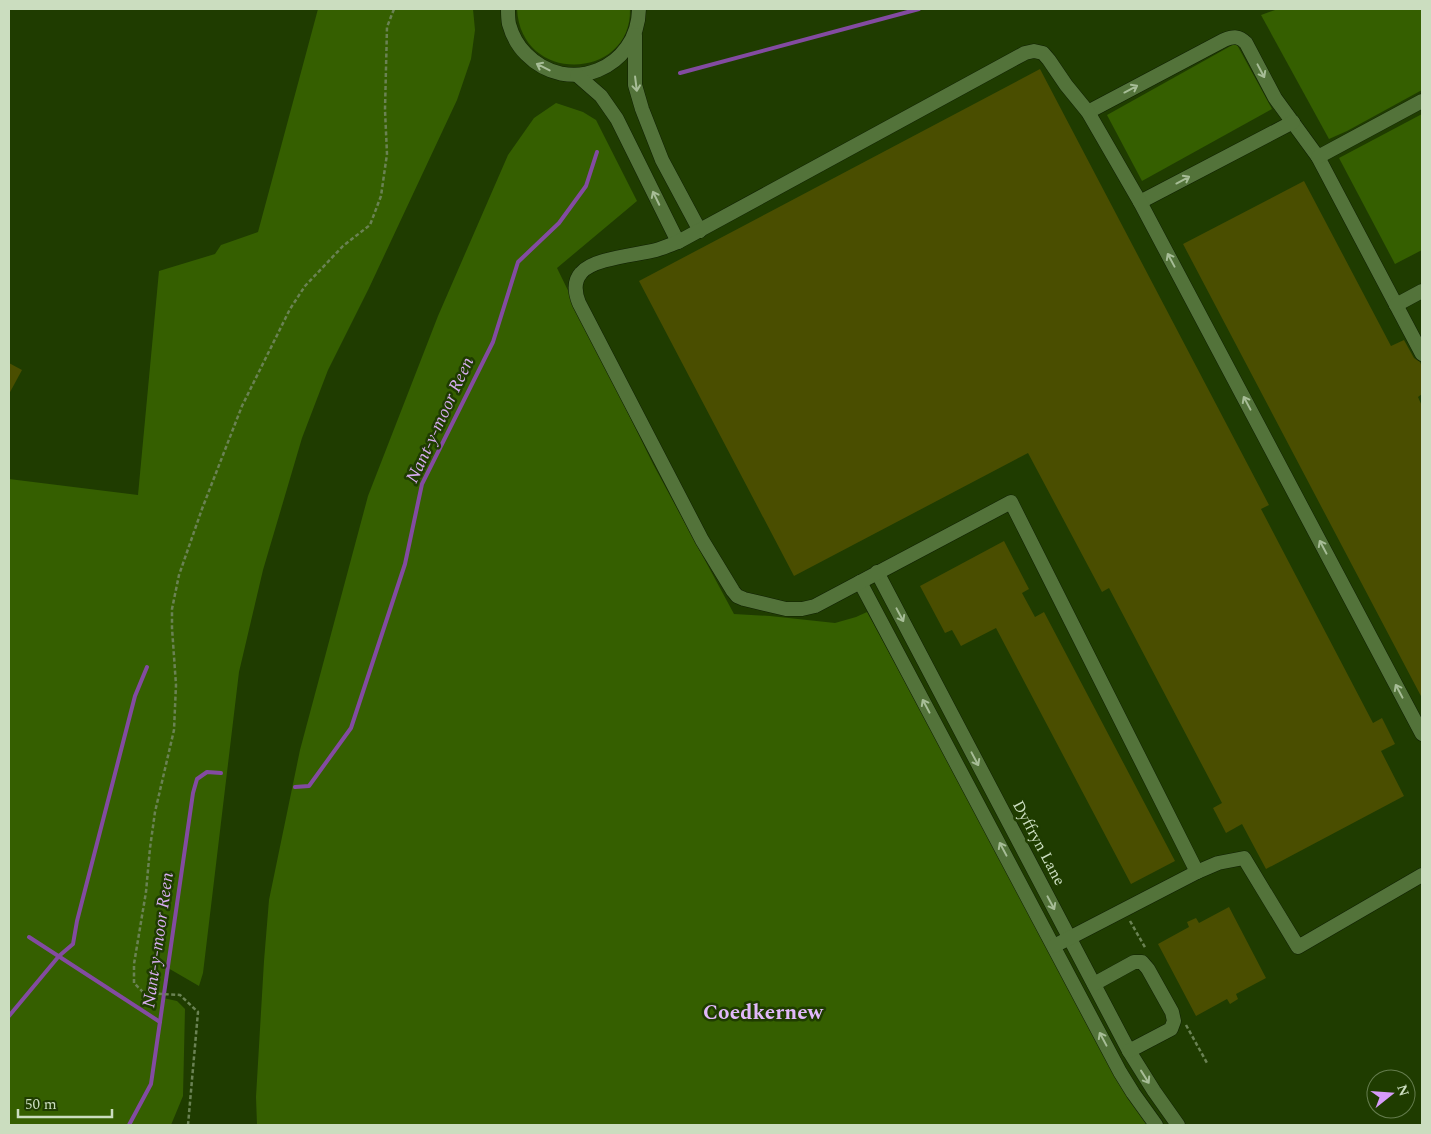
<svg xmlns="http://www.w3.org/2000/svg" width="1431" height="1134" viewBox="0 0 1431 1134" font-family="Spectral,serif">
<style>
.green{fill:#355f00}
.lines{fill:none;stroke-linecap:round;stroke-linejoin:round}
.stream{stroke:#834ba1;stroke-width:4}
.building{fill:#4a4e00}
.minor-casing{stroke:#102003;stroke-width:15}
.path{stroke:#6a8253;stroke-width:2.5;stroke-dasharray:4 2.5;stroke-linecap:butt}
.minor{stroke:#53733a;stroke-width:14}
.oneway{stroke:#a7bd97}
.labels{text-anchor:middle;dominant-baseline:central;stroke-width:5;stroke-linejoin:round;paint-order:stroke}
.street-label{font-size:16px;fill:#cbddbf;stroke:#1f3c00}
.water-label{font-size:18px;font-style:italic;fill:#d7adf0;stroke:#1f3c00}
.district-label{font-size:21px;font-weight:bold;fill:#e1b8fa;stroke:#1f3c00}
</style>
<rect width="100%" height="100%" fill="#1f3c00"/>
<g class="green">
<polygon points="318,9 473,9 475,30 471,59 457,100 369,288 328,370 302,438 263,570 239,672 203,973 199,986 168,968 163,998 177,1001 185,1009 183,1096 171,1125 9,1125 9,479 138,495 159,271 215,254 221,245 258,232"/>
<path d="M517,9H630C632,80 521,86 517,9Z"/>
<polygon points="1278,9 1422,9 1422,90 1347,131 1329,139 1261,15"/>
<polygon points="1236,43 1272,109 1142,181 1107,115"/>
<polygon points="556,103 583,112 596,120 637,201 557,268 653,464 734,614 770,616 835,623 856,617 867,612 1137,1110 1150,1125 257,1125 256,1097 264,961 269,900 300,750 368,496 438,316 508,155 534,118"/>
<polygon points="1422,114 1422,250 1395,264 1339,158"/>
</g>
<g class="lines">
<g class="stream">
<polyline points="680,73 919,9"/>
<polyline points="295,787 309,786 351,728 405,564 422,484 493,342 518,262 559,223 586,186 597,152"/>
<polyline points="29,937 160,1022"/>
<polyline points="9,1016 59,956 73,944 77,921 135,696 147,667"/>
<polyline points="129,1125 151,1084 193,793 197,779 207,772 221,773"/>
</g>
</g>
<g class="building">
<polygon points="1040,69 1269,505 1261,509 1373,723 1382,718 1395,744 1381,751 1404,796 1266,869 1242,824 1226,833 1213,808 1222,803 1109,588 1102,592 1028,453 794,576 639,281"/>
<polygon points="1304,181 1391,346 1404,340 1414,358 1420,362 1422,367 1422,394 1418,397 1422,406 1422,698 1183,244"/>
<polygon points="9,363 22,370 9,394"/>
<polygon points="1004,541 1029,589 1022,593 1035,617 1044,612 1175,861 1131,884 996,628 961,646 952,630 945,633 920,586"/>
<polygon points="1229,907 1266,978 1236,994 1238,999 1230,1004 1227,999 1196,1016 1158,944 1189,927 1187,922 1196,918 1199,923"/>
</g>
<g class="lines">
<defs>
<g id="minor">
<path d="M508,9C508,14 508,19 509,24C512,35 518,46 526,54C568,97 638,69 639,9"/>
<polyline points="635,35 635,85 642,109 662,160 700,231"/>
<polyline points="577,75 601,96 617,119 678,242"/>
<path d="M1088,112L1224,40C1234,36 1239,36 1246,43L1275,98L1318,157L1422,354"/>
<polyline points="1318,157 1422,101"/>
<polyline points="1140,202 1293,122"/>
<polyline points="1396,305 1422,291"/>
<polyline points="877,572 1129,1051 1154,1091 1178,1125"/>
<polyline points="860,582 1120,1072 1133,1093 1156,1125"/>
<polyline points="1197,872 1218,863 1244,858 1298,947 1422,875"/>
<path d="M1054,946L1197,872L1011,502L815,606L802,609H786L744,599L737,596L733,591L702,540L579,303C575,293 573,282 581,273C593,258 637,255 656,250C663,248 670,245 678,242L1025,53L1034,51L1043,53L1049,60L1066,85L1088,112L1140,202L1422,734"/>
<polyline points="1094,984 1134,962 1142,962 1148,969 1172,1012 1174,1021 1171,1029 1129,1051"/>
</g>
</defs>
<use href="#minor" class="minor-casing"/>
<g class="path">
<polyline points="1130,921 1146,949"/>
<polyline points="1186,1025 1207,1063"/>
<polyline points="188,1125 198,1012 180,995 144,993 134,983 134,964 146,892 150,848 155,812 174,730 176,685 172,628 172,609 179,575 202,509 242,406 290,309 305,286 343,246 370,225 381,196 387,154 385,110 387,27 394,9"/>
</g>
<use href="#minor" class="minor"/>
</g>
<defs><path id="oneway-shaft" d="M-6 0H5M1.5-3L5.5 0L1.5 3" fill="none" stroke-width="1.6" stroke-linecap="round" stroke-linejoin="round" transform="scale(1.25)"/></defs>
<g class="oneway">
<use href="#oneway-shaft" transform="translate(543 67) rotate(-153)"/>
<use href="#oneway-shaft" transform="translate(1261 71) rotate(62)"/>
<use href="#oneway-shaft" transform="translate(636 84) rotate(83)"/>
<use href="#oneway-shaft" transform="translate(1131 89) rotate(-28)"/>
<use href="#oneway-shaft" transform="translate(1183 180) rotate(-28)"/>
<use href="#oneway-shaft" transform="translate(656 198) rotate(-116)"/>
<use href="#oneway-shaft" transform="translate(1171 260) rotate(-118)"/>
<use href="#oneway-shaft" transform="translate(1247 403) rotate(-118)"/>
<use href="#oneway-shaft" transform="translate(1323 547) rotate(-118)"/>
<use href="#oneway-shaft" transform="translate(900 615) rotate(62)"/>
<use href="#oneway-shaft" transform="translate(1399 691) rotate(-118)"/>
<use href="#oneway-shaft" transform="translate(926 706) rotate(-118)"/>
<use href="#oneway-shaft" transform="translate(975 759) rotate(62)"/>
<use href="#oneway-shaft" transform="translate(1003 849) rotate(-118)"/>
<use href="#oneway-shaft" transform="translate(1051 903) rotate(62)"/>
<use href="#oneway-shaft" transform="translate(1103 1039) rotate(-118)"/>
<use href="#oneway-shaft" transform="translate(1145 1077) rotate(58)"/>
</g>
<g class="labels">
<g class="street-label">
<text transform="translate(1039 843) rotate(62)">Dyffryn Lane</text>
</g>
<g class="water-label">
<text transform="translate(440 420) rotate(-65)">Nant-y-moor Reen</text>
<text transform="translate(158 940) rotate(-82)">Nant-y-moor Reen</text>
</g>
<g class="district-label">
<text x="763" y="1013">Coedkernew</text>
</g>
</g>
<rect width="1431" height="1134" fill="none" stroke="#cbddbf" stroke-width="20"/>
<g transform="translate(1391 1094) rotate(73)"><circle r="24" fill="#1f3c00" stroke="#647c4c"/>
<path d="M0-4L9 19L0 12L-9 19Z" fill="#d79bf9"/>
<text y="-8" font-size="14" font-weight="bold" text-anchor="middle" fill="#cbddbf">N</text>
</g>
<path d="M18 1109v8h94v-8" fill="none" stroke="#cbddbf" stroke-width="2.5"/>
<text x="25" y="1109" font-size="15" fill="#cbddbf" stroke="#1f3c00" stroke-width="4" paint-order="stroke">50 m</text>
</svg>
